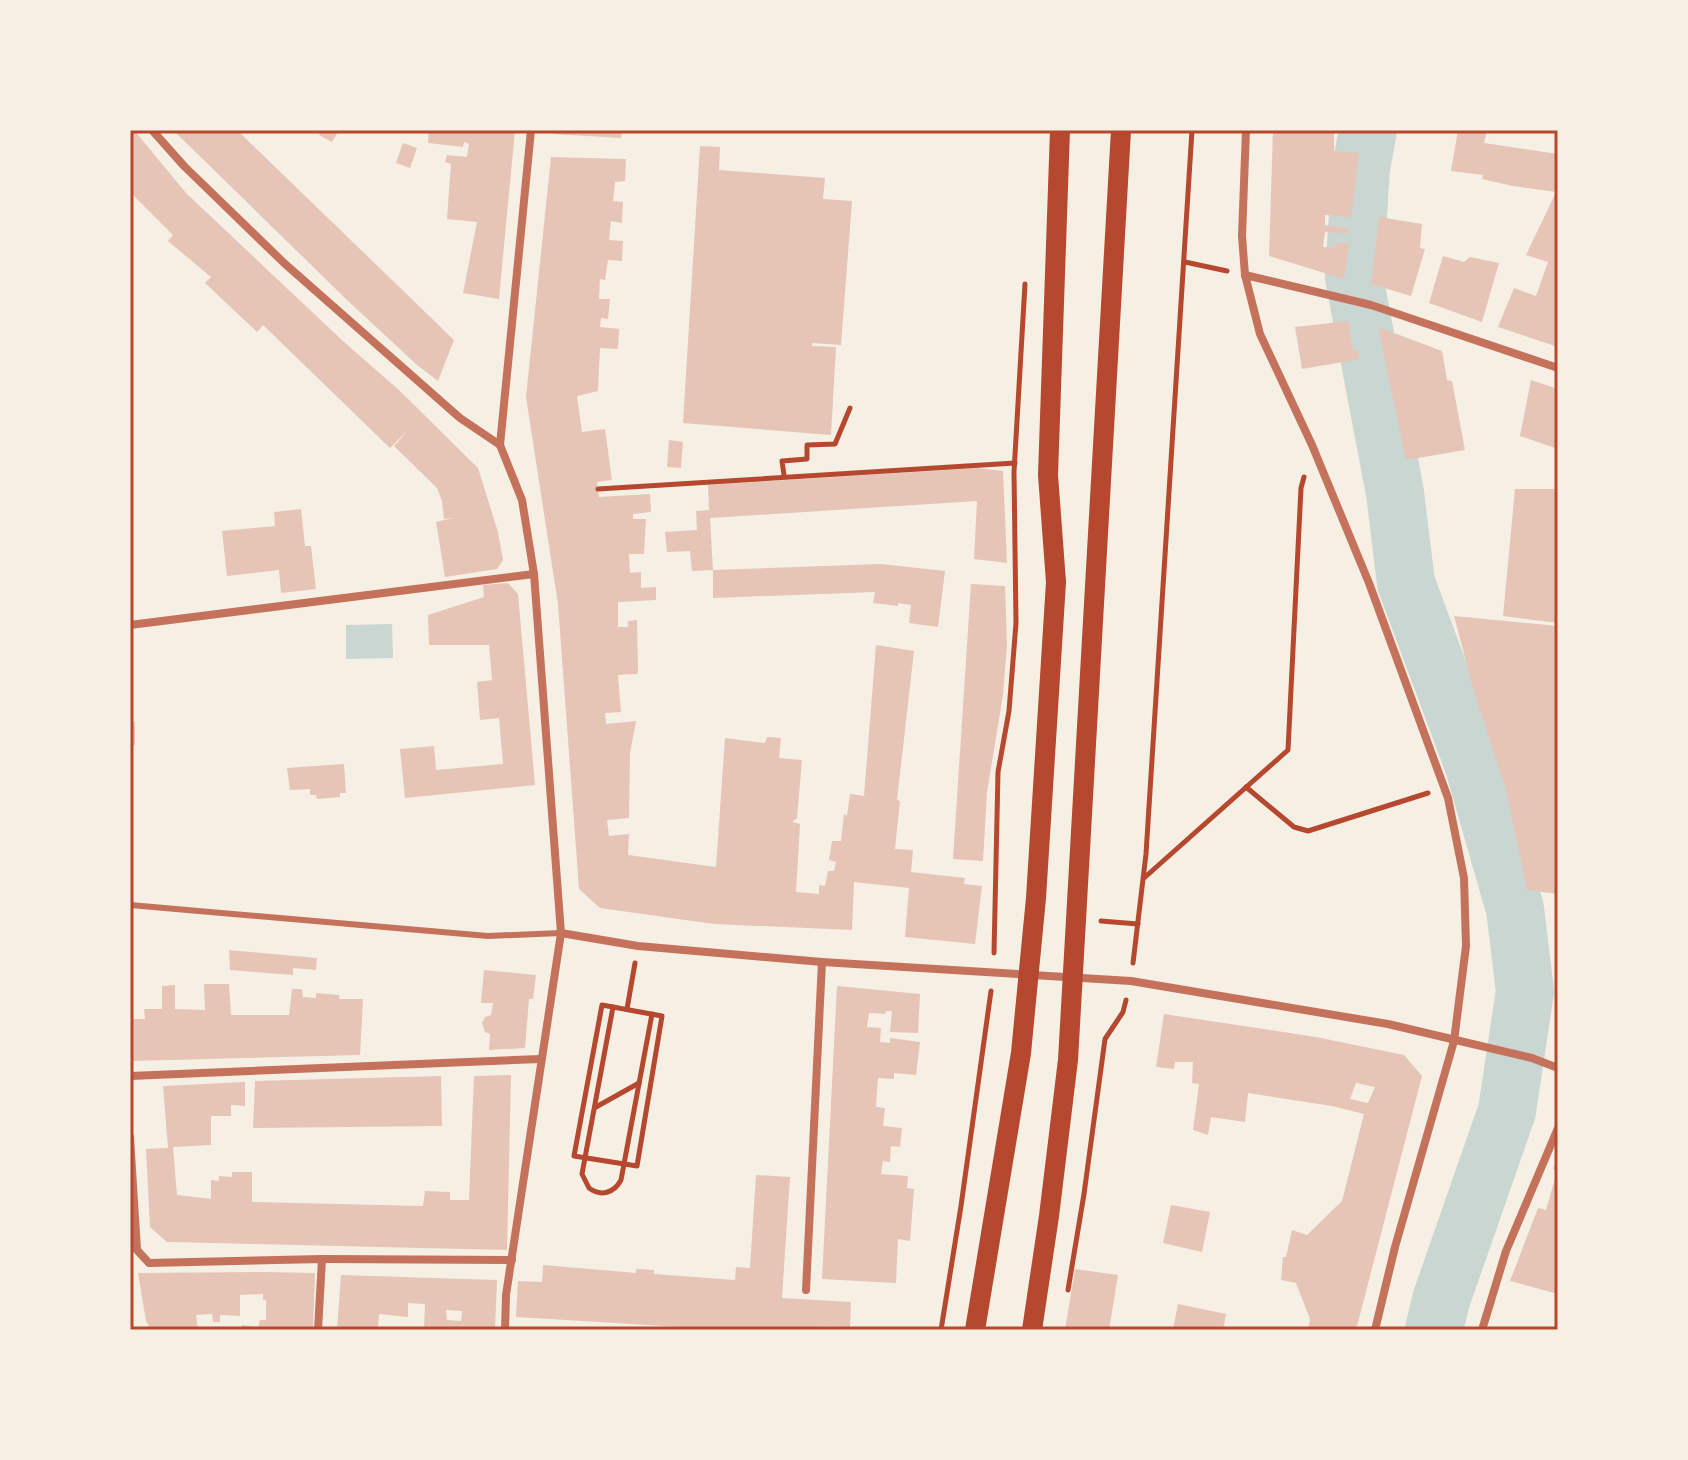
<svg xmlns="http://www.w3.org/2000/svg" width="1688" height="1460" viewBox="0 0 1688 1460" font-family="'Open Sans',sans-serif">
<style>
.water{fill:#c9d6d2}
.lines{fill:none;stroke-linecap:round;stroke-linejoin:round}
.river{stroke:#c9d6d2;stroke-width:58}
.building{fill:#e6c5b7;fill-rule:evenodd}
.path{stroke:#b5482f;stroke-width:5}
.service{stroke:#c5725c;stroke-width:6}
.minor{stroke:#c5725c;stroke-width:8}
.primary{stroke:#b5482f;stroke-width:20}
.neatline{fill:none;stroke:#b5482f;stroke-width:3}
</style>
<rect width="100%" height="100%" fill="#f6efe4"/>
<polygon class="water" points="392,624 393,658 346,659 346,625"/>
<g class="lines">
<polyline class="river" points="1368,130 1361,168 1354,277 1395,493 1406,583 1474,766 1515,909 1525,991 1507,1111 1441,1300 1434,1330"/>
</g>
<g class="building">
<polygon points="130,130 134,130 186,193 344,342 400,391 478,468 498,532 503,560 497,569 445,577 436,522 453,518 444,519 442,501 437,488 394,446 409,429 390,448 263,325 257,332 205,283 211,277 168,241 173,235 130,192"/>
<polygon points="173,130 237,130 454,340 438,381 417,365 347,300"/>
<polygon points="322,130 339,130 332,142 319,135"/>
<polygon points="429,130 515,130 499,299 463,293 477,222 447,219 451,164 445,162 447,155 467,157 469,144 464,142 463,147 428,143"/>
<polygon points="554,130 622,130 621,138 553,134"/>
<polygon points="1273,130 1334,130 1334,151 1359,153 1351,217 1325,215 1325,225 1349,229 1349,233 1325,232 1323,247 1334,248 1337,243 1349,243 1344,279 1269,256"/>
<polygon points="1458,130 1487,130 1484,143 1558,154 1558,347 1498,327 1514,288 1536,296 1548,262 1526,255 1556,192 1513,186 1482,179 1483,175 1451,171"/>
<polygon points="403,143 417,148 410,168 396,163"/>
<polygon points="700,146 720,147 719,170 825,178 823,199 852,201 841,345 812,343 812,346 836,347 831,435 683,423"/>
<polygon points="551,157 626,159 625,181 615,182 613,201 623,202 622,223 611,221 609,240 623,241 622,261 608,260 605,280 600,279 599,299 610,299 608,319 601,318 600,327 619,329 618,349 600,348 598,391 577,396 582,432 605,429 612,480 597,482 599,497 650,494 651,512 633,514 633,519 646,519 644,554 629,554 630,573 641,572 641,588 656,587 656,600 618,602 618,627 628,627 628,621 637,620 638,671 637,674 618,675 621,712 605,713 606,724 636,721 630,753 629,818 607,820 609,836 629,834 628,855 716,867 725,738 765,743 767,737 781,738 779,758 802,760 797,818 792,822 800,824 796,892 819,894 819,885 825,886 828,871 834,871 836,862 829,860 832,841 841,841 844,814 847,816 850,794 864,796 876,645 914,651 897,800 900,801 895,849 913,850 911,872 965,878 964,884 982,886 975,944 905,937 909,888 854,882 852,930 714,924 600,908 579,889 558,604 526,397"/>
<polygon points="1379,217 1422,224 1420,248 1425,249 1411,296 1371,284"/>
<polygon points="1443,256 1464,262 1470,257 1499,263 1482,322 1429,303"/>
<polygon points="1348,321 1353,350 1358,349 1360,359 1302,369 1295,327"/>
<polygon points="1378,327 1442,351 1447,380 1452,381 1465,450 1406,460"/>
<polygon points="1531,380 1558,389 1558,449 1520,436"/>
<polygon points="669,440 683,442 681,468 667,467"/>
<polygon points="979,468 1003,471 1007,563 974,559 977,501 710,518 713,570 881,564 945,571 938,627 909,623 911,605 898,603 898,606 873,603 875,592 713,598 713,570 692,571 690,551 667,552 665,532 697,530 696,511 709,510 708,485"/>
<polygon points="1515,489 1558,489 1558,623 1503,616"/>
<polygon points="301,509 305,546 311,546 316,589 281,593 279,570 227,576 222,531 275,526 274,512"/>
<polygon points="508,583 518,594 535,785 405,798 400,749 434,746 436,770 503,764 499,718 480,720 477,682 492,680 489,645 429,645 428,615 484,597 483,585"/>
<polygon points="971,584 1005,586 1007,645 1003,695 987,792 983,861 953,859"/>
<polygon points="1454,616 1558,626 1558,894 1527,890 1506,789 1473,688"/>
<polygon points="130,722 135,722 135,745 130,746"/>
<polygon points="344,764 346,793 340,793 340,797 317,799 316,795 310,795 310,789 290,790 287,768"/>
<polygon points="229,950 317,958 316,970 293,968 293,975 230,970"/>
<polygon points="484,970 536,975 533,999 529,999 525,1048 489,1050 490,1034 485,1032 482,1023 485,1017 491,1015 493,1003 481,1003"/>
<polygon points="204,984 229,984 231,1015 289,1015 292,989 302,989 303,997 316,998 316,993 339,995 339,999 363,999 360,1055 130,1061 130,1019 145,1019 144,1009 162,1009 162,986 175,985 175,1009 205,1010"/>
<polygon points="837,986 920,994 918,1033 890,1032 892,1011 886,1011 885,1014 869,1013 867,1027 881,1028 880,1042 890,1043 890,1038 920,1042 916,1075 894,1073 894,1079 878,1078 876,1107 885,1108 883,1126 902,1128 900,1147 891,1146 890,1162 883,1161 881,1174 908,1176 907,1188 914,1189 910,1241 898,1239 896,1283 822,1279"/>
<path d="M1164,1014L1316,1037L1404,1055L1422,1076L1356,1330H1308L1310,1319L1296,1283L1281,1280L1283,1257H1286L1292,1230L1307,1235L1342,1201L1364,1114L1332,1106L1248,1093L1245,1122L1211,1117L1208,1135L1193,1130L1199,1084L1192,1083L1193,1062H1175L1174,1069L1156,1067ZM1356,1083L1375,1087L1368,1103L1350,1099Z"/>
<polygon points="511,1075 507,1250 167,1242 150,1227 146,1149 168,1148 163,1086 245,1082 245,1106 231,1105 231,1116 211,1116 211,1145 173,1147 177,1195 211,1199 211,1180 219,1181 219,1176 232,1177 232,1172 252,1172 252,1202 423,1206 425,1191 450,1192 450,1200 469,1200 474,1076"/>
<polygon points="441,1076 442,1126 253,1128 255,1081"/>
<polygon points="1558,1158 1558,1294 1510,1281 1538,1208 1546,1210 1557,1171 1553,1169"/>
<polygon points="756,1175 790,1177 782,1298 851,1302 850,1328 823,1326 823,1330 730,1330 516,1317 518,1281 542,1282 543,1265 636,1273 636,1269 654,1270 654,1274 735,1280 736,1267 750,1268"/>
<polygon points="1171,1205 1210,1212 1202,1252 1163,1243"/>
<polygon points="1075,1269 1118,1275 1109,1330 1065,1330"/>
<polygon points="264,1272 315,1273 313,1330 241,1330 242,1325 258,1327 260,1320 266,1320 266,1300 263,1300 263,1294 240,1295 240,1316 220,1315 220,1322 213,1322 212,1314 196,1315 198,1330 151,1330 146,1321 138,1273"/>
<path d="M341,1275L497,1280L495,1330L424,1329L425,1304L408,1303V1317L379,1314L378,1330H337ZM446,1310L462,1311L461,1321L447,1320Z"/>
<polygon points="1178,1304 1226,1314 1223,1330 1173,1330"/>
</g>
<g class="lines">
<g class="path">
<polyline points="1185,262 1227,271"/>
<polyline points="784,475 782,461 807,459 807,445 835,444 850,408"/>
<polyline points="598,489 1015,463"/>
<polyline points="1246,787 1294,827 1308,831 1428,793"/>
<polyline points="1144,878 1288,750 1301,488 1304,477"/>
<polyline points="1101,921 1138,924"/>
<polyline points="994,953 998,772 1009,711 1016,623 1014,472 1025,284"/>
<polyline points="1133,963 1146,854 1192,130"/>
<polygon points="602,1005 662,1016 637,1166 574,1156"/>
<path d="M613,1007L582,1174L589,1188C601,1197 614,1193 621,1180L652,1014"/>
<polyline points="627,1009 635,963"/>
<polyline points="596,1107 639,1083"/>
<polyline points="1068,1290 1084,1194 1105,1039 1123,1012 1126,1000"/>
<polyline points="941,1330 961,1206 991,991"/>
</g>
<polyline class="service" points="130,905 488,936 561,933"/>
<g class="minor">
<polyline points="152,130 184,166 284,263 460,418 500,445 522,500 534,574 561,933 506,1295 505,1330"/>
<polyline points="1246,130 1242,236 1245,275 1260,334 1312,445 1369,583 1448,798 1464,878 1466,946 1454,1041 1395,1247 1375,1330"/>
<polyline points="1245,275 1371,305 1558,368"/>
<polyline points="500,445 531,130"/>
<polyline points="130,625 534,574"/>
<polyline points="561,933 638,946 822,962 1131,981 1388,1024 1532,1058 1558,1068"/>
<polyline points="130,1076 540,1059"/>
<polyline points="130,1137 137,1250 149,1263 322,1259 318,1330"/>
<polyline points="322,1259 512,1260"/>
<polyline points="806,1290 822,962"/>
<polyline points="1482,1330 1506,1251 1558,1128"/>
</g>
<g class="primary">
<polyline points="975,1330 1021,1053 1036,898 1056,582 1048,475 1060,130"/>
<polyline points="1032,1330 1049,1216 1068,1060 1121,130"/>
</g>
</g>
<rect width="1688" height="1460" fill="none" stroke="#f6efe4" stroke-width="264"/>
<rect x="132" y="132" width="1424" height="1196" class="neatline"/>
</svg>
